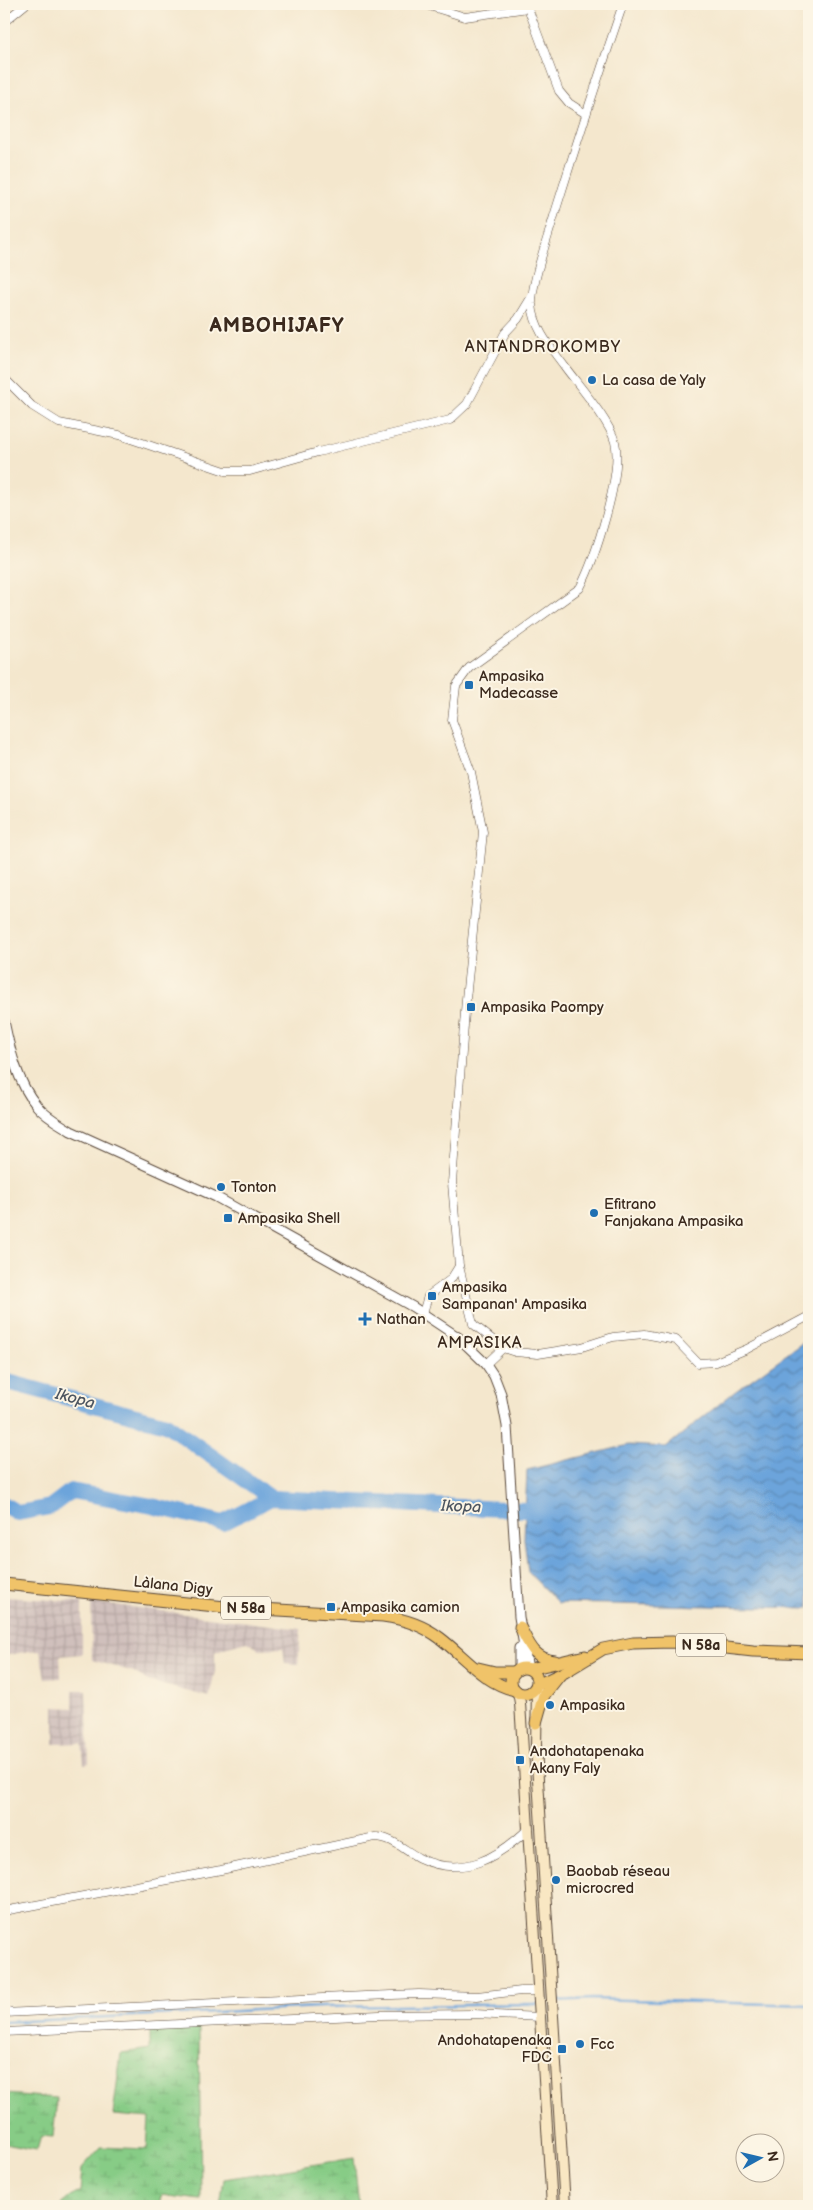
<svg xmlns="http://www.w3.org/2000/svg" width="813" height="2210" viewBox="0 0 813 2210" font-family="'Balsamiq Sans',sans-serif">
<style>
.industrial{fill:url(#industrial-grid)}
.wetland{fill:url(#wetland-marsh);stroke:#617b52}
.water{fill:url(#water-waves);stroke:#54677c}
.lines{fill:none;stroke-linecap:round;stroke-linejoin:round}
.stream{stroke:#6ca4db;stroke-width:2.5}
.river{stroke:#6ca4db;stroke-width:16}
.minor-casing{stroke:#574638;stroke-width:9}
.tertiary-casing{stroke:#574638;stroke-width:11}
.secondary-casing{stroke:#574638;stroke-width:12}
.primary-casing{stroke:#574638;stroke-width:13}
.minor{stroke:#fff;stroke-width:8}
.tertiary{stroke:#fff;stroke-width:9}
.secondary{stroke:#f9e7c3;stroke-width:10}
.primary{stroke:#f0c369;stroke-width:11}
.poi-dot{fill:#1f6fb2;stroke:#fcf5e5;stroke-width:2}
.labels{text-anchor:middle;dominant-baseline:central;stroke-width:4;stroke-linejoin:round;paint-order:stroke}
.shield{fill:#fcf5e5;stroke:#75675a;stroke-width:1}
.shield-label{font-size:14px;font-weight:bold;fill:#3b2a1e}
.poi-label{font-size:15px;fill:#3b2a1e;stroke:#fcf5e5;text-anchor:start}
.street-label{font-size:15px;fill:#3b2a1e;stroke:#fcf5e5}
.neighbourhood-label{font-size:16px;letter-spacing:1px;fill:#3b2a1e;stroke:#fcf5e5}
.water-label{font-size:16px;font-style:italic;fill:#4c5560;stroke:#fcf5e5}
.district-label{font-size:20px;font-weight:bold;letter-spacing:1px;fill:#3b2a1e;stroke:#fcf5e5}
</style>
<defs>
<pattern id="industrial-grid" width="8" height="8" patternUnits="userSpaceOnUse" patternTransform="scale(1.25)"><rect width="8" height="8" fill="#d0c0bc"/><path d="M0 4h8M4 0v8" fill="none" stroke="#b4a5a1"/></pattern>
<pattern id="wetland-marsh" width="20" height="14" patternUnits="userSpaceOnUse" patternTransform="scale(1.25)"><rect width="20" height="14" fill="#87cc86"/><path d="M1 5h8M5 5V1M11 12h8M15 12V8" fill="none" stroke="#75af73"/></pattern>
<pattern id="water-waves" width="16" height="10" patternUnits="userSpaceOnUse" patternTransform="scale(1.25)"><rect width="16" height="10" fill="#6ca4db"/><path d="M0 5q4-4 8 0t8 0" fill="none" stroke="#5a86b1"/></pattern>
</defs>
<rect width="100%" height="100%" fill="#fcf5e5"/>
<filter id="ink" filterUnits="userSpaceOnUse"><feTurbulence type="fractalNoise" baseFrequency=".02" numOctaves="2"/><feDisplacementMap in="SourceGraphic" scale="10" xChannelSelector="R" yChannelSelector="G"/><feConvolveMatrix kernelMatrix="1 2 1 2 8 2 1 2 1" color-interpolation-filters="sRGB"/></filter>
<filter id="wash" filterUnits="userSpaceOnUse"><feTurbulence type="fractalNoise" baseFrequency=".0096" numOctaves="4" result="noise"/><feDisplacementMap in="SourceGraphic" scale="20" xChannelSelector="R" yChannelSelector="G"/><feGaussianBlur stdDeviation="1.12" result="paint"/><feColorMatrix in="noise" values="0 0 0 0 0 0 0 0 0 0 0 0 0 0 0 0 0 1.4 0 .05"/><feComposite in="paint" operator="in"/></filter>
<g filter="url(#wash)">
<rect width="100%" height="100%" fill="#f4e7cd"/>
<g class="industrial">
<polygon points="4,1597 82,1602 82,1654 60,1656 61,1678 45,1679 40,1650 29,1651 4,1656 4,1660"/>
<polygon points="91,1602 301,1629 298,1664 285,1663 283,1648 259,1649 247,1642 224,1648 215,1652 215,1671 209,1697 148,1681 134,1672 92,1660"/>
<polygon points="73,1690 86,1690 89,1763 84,1764 82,1743 54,1744 54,1707 73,1708"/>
</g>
<g class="wetland">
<polygon points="199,2028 201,2200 162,2195 160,2206 59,2206 70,2197 80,2192 82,2168 101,2147 147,2149 149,2118 113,2115 121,2053 150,2049 150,2030"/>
<polygon points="7,2064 6,2094 57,2098 53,2137 41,2136 37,2150 5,2144 4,2065"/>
<polygon points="354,2158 359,2206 278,2206 264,2204 260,2206 220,2206 224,2179"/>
</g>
<polygon class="water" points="809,1338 809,1608 558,1603 528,1572 524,1539 527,1470 629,1445 666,1447 733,1393"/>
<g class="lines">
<g class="stream">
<polyline points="555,2001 592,1999 809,2005"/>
<polyline points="4,2022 321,2007 537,2004"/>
</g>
<g class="river">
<polyline points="4,1381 166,1424 271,1498"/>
<polyline points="4,1505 18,1513 50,1507 71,1491 152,1506 223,1523 271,1498 546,1511"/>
</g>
</g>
</g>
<g filter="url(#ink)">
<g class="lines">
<defs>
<g id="minor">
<polyline points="423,4 465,17 528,8 559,91 569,103 586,114"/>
<polyline points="4,22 26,4"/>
<polyline points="4,378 32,406 59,423 119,435 225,471 250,471 318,452 450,420 467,404 505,333 518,319 532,296"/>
<polyline points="423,1313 428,1296 451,1279 459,1266"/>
<path d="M503,1348L473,1324L459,1266L452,1183L466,999L483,832L471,772L452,720L456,686L469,668L580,588C595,559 623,473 615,442C609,420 579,386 565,367C551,348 534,329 532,304C531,284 548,237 554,216C576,145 599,74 623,4"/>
<polyline points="486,1364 503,1348 515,1352 538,1354 582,1347 613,1337 644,1334 676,1340 698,1363 716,1362 747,1349 809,1316"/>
<path d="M4,1911L221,1870L375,1837C392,1837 404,1850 419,1858C463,1879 498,1858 529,1828"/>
<polyline points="4,2013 365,1996 419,1994 477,1996 521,1991 539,1991"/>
<polyline points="4,2032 379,2015 474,2014 541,2017"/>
</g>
<g id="tertiary">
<path d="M4,1021C10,1050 17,1082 37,1106C46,1117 60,1124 71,1131L216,1197L413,1307L458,1337L486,1364L494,1376L501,1394L507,1426L519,1617L528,1669"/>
<polyline points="519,1670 519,1648"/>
</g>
<g id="secondary">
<polyline points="537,1685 536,1748 565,2206"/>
<polyline points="518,1692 520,1703 552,2206"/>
</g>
<g id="primary">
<path d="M4,1584L225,1607L383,1616C404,1619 423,1625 440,1638C465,1657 484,1683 515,1690"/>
<path d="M520,1627C529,1644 534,1659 555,1661"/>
<polyline points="478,1668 495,1672 515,1672"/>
<circle cx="524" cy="1681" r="13"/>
<polyline points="530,1669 585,1656"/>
<polyline points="537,1685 565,1672 603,1649 633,1643 672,1642 753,1651 809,1653"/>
<polyline points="536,1723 544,1695 559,1676"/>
</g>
</defs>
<use href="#minor" class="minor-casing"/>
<use href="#tertiary" class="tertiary-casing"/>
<use href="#secondary" class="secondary-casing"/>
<use href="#primary" class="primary-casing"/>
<use href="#minor" class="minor"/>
<use href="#tertiary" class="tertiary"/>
<use href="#secondary" class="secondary"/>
<use href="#primary" class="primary"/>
</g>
</g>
<g class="poi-dot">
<circle cx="592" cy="380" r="5"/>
<rect x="464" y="680" width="10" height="10" rx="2.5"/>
<rect x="466" y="1002" width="10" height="10" rx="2.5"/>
<circle cx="221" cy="1187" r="5"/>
<circle cx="594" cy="1213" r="5"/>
<rect x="223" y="1213" width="10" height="10" rx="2.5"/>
<rect x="427" y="1291" width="10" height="10" rx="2.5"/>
<path d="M362.5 1311.5h5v5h5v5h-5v5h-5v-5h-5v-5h5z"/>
<rect x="326" y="1602" width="10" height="10" rx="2.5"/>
<circle cx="550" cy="1705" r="5"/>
<rect x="515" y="1755" width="10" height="10" rx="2.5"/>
<circle cx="556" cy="1880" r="5"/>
<circle cx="580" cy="2044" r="5"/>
<rect x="557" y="2044" width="10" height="10" rx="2.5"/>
</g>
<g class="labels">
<g class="shield">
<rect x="221" y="1596.5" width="50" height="23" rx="4"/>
<rect x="676" y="1633.5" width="50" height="23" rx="4"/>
</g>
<g class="shield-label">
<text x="246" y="1608">N 58a</text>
<text x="701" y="1645">N 58a</text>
</g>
<g class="poi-label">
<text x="602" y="380">La casa de Yaly</text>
<text x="479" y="676">Ampasika<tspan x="479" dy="17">Madecasse</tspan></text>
<text x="481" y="1007">Ampasika Paompy</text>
<text x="231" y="1187">Tonton</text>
<text x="604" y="1204">Efitrano<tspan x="604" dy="17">Fanjakana Ampasika</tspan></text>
<text x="238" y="1218">Ampasika Shell</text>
<text x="442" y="1287">Ampasika<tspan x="442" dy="17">Sampanan' Ampasika</tspan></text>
<text x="376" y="1319">Nathan</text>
<text x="341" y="1607">Ampasika camion</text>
<text x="560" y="1705">Ampasika</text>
<text x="530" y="1751">Andohatapenaka<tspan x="530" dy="17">Akany Faly</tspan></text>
<text x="566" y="1871">Baobab réseau<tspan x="566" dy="17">microcred</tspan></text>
<text x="552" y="2040" text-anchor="end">Andohatapenaka<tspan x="552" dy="17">FDC</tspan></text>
<text x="590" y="2044">Fcc</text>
</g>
<g class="street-label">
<text transform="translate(173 1586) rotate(6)">Làlana Digy</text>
</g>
<g class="neighbourhood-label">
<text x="543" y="347">ANTANDROKOMBY</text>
<text x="480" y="1343">AMPASIKA</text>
</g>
<g class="water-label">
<text transform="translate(75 1399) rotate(15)">Ikopa</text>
<text transform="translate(461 1507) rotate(2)">Ikopa</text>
</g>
<g class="district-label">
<text x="277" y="326">AMBOHIJAFY</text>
</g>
</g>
<rect width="813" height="2210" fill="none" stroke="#fcf5e5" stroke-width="20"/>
<g transform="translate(760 2158) rotate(82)"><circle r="24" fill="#fcf5e5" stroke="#afa495"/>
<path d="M0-4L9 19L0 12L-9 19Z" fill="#1f6fb2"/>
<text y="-8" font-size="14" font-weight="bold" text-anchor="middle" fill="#3b2a1e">N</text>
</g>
</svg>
